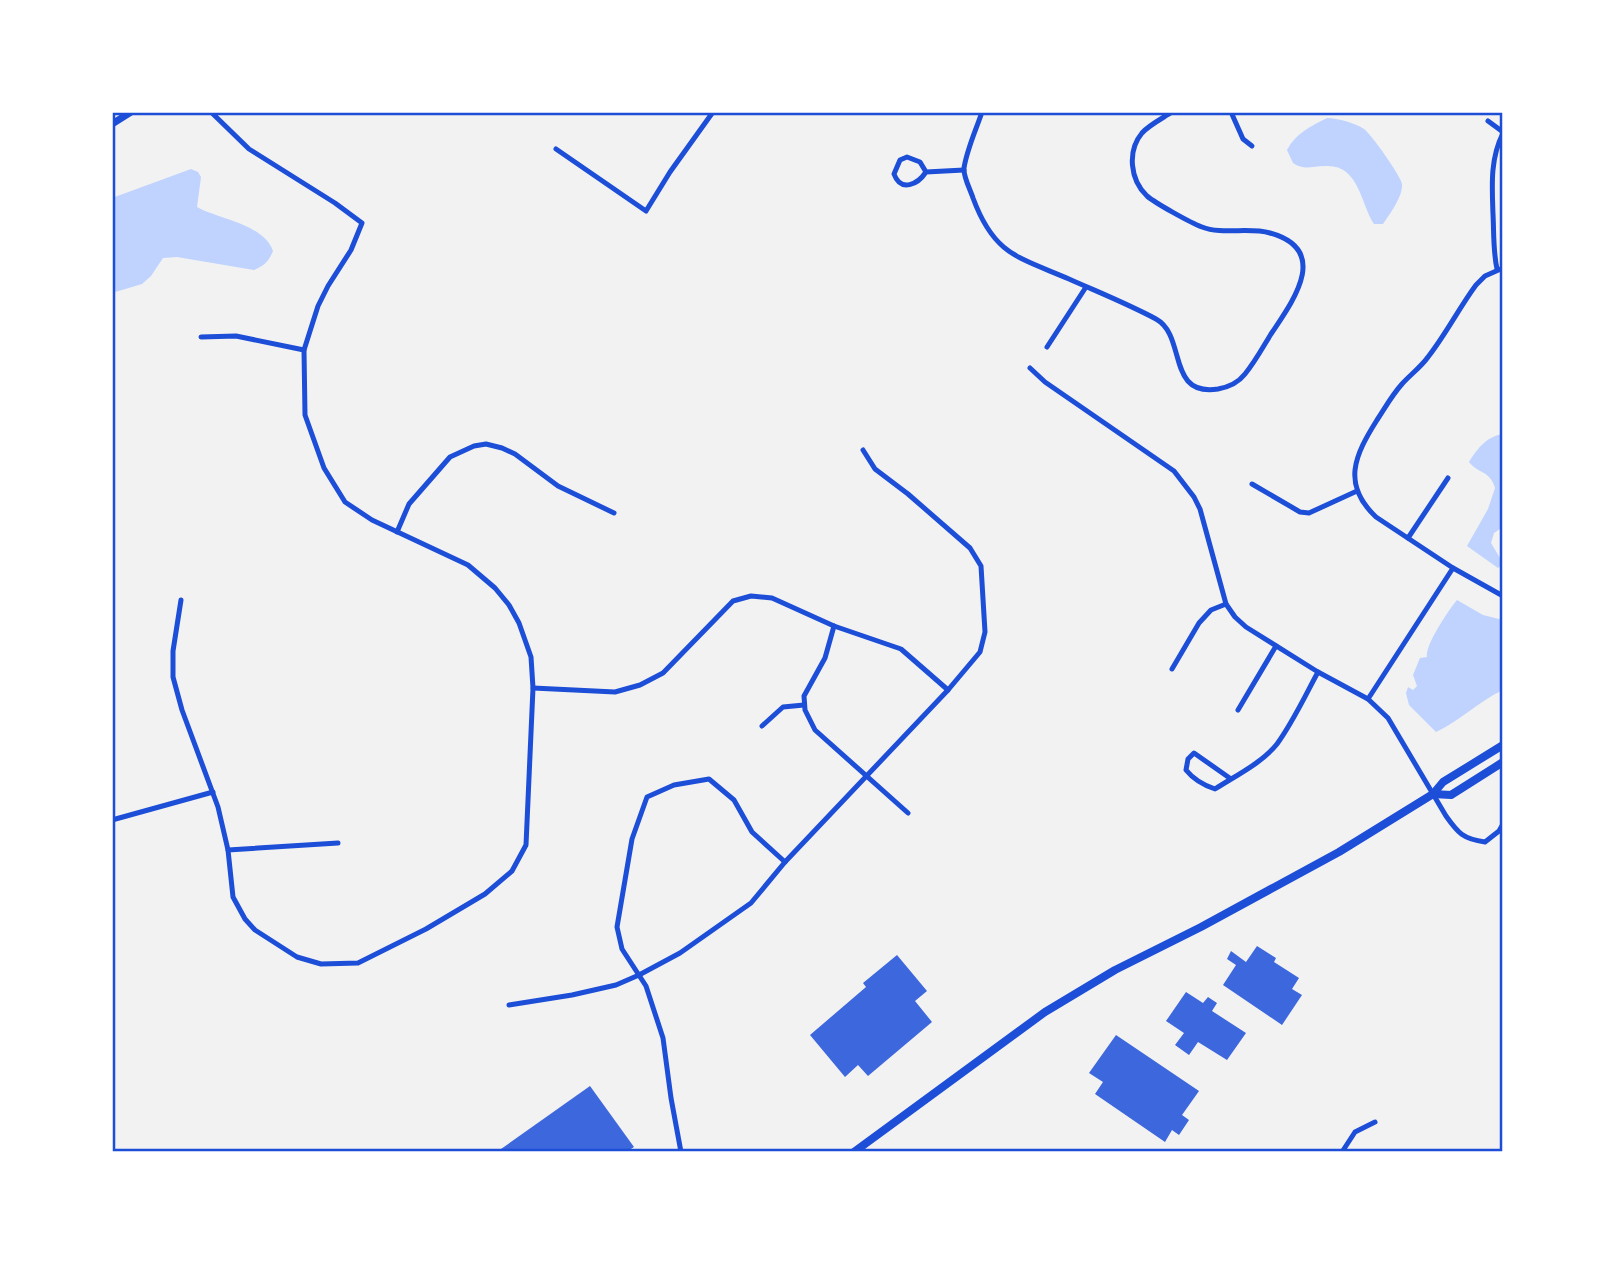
<svg xmlns="http://www.w3.org/2000/svg" width="1615" height="1264" viewBox="0 0 1615 1264" font-family="Literata,serif">
<style>
.water{fill:#bfd3fe}
.building{fill:#3d67dc}
.lines{fill:none;stroke-linecap:round;stroke-linejoin:round}
.minor{stroke:#1d4ed8;stroke-width:5}
.secondary{stroke:#1d4ed8;stroke-width:7}
.trunk{stroke:#1d4ed8;stroke-width:8}
.neatline{fill:none;stroke:#1d4ed8;stroke-width:2.5}
</style>
<rect width="100%" height="100%" fill="#f2f2f2"/>
<g class="water">
<path d="M1327,118C1338,118 1355,123 1364,129C1371,134 1401,176 1402,184C1403,196 1390,214 1383,224H1374C1360,202 1359,164 1325,166C1312,166 1305,171 1293,163L1287,150C1296,133 1311,126 1327,118Z"/>
<path d="M191,169L198,172L201,177L197,207C218,219 264,224 273,251C269,261 264,266 254,270L177,257L163,258L151,276L142,284L112,293V198Z"/>
<path d="M1503,434V527L1494,533L1491,543L1500,558L1501,566L1498,568L1467,546L1488,509L1495,488C1490,470 1478,474 1469,462C1477,449 1487,436 1503,434Z"/>
<path d="M1457,600L1483,615L1503,620V690C1479,701 1460,721 1436,732L1409,705L1406,693L1408,687L1413,690L1417,686L1413,675L1420,658L1427,657C1425,645 1448,611 1457,600Z"/>
</g>
<g class="building">
<polygon points="1257,946 1276,958 1274,962 1299,978 1292,989 1302,995 1282,1025 1223,985 1236,965 1227,959 1231,951 1246,962"/>
<polygon points="897,955 927,991 915,1001 932,1022 868,1076 858,1065 845,1077 810,1035 866,987 863,983"/>
<polygon points="1186,992 1203,1003 1208,997 1217,1003 1212,1011 1246,1033 1227,1060 1198,1042 1189,1055 1175,1045 1184,1033 1166,1021"/>
<polygon points="1116,1035 1199,1091 1182,1115 1189,1120 1179,1135 1172,1130 1165,1142 1095,1094 1103,1082 1089,1073"/>
<polygon points="590,1086 634,1147 626,1152 503,1152 501,1149"/>
</g>
<g class="lines">
<g class="minor">
<path d="M982,112C976,130 967,149 964,168C963,176 970,189 973,198C994,255 1018,257 1069,279C1098,292 1128,304 1156,319C1187,336 1166,397 1218,389C1229,387 1238,383 1245,374C1255,362 1263,347 1271,334C1293,301 1331,250 1270,233C1249,227 1222,235 1202,227C1191,223 1155,203 1147,196C1130,180 1127,151 1142,133C1149,125 1163,118 1172,112"/>
<polyline points="1231,112 1243,139 1252,146"/>
<polyline points="1488,121 1503,132"/>
<polyline points="556,149 646,211 670,172 713,112"/>
<path d="M926,172L920,162L907,157L900,160L894,174C901,193 918,184 926,172L964,170"/>
<path d="M1497,269C1493,251 1494,233 1493,214C1492,186 1490,159 1503,133"/>
<polyline points="201,337 236,336 304,350"/>
<polyline points="1047,347 1086,287"/>
<path d="M1030,368L1045,382L1174,471L1194,497L1200,509L1226,604L1235,617L1246,627L1318,672L1368,699L1388,718L1446,816C1458,833 1463,839 1485,842L1499,831L1503,824"/>
<polyline points="1252,484 1300,512 1309,513 1357,491"/>
<polyline points="397,532 409,504 450,457 474,446 486,444 502,448 515,454 558,486 614,513"/>
<polyline points="1408,538 1448,478"/>
<path d="M1453,568L1376,517C1341,484 1355,455 1377,420C1385,408 1392,395 1402,384C1410,375 1421,367 1428,357C1446,334 1459,308 1476,285L1485,276L1503,268"/>
<polyline points="181,600 173,651 173,677 182,710 218,807 228,850 233,897 245,919 255,930 297,957 321,964 358,963 426,929 485,894 512,871 526,845 533,688 531,657 519,623 509,605 495,588 468,565 372,520 345,502 324,468 305,415 304,350 318,306 328,286 351,250 362,223 335,203 249,149 211,112"/>
<polyline points="834,626 825,658 804,696 805,710 815,730 908,813"/>
<polyline points="1172,669 1199,623 1211,610 1226,604"/>
<polyline points="533,688 615,692 640,685 663,673 733,601 751,596 772,598 834,626 901,649 948,690"/>
<polyline points="1368,699 1453,568 1503,596"/>
<polyline points="1238,710 1276,646"/>
<polyline points="762,726 783,707 804,705"/>
<path d="M1231,779L1194,753L1188,759L1186,770C1194,780 1203,785 1215,789C1235,776 1262,763 1277,744C1293,722 1305,696 1318,672"/>
<polyline points="112,820 213,792"/>
<polyline points="228,850 338,843"/>
<polyline points="509,1005 572,995 616,985 639,975 680,953 751,903 785,862 948,690 980,652 985,632 981,566 970,548 908,494 875,469 863,450"/>
<polyline points="681,1152 671,1098 663,1038 646,986 622,949 617,927 632,839 647,797 674,785 709,779 734,800 752,832 785,862"/>
<polyline points="1342,1152 1355,1132 1375,1122"/>
</g>
<polyline class="secondary" points="112,124 131,112"/>
<g class="trunk">
<polyline points="1433,794 1451,795 1503,762"/>
<polyline points="854,1152 1045,1012 1115,970 1201,927 1339,852 1433,794 1443,782 1503,745"/>
</g>
</g>
<rect width="1615" height="1264" fill="none" stroke="#ffffff" stroke-width="228"/>
<rect x="114" y="114" width="1387" height="1036" class="neatline"/>
</svg>
